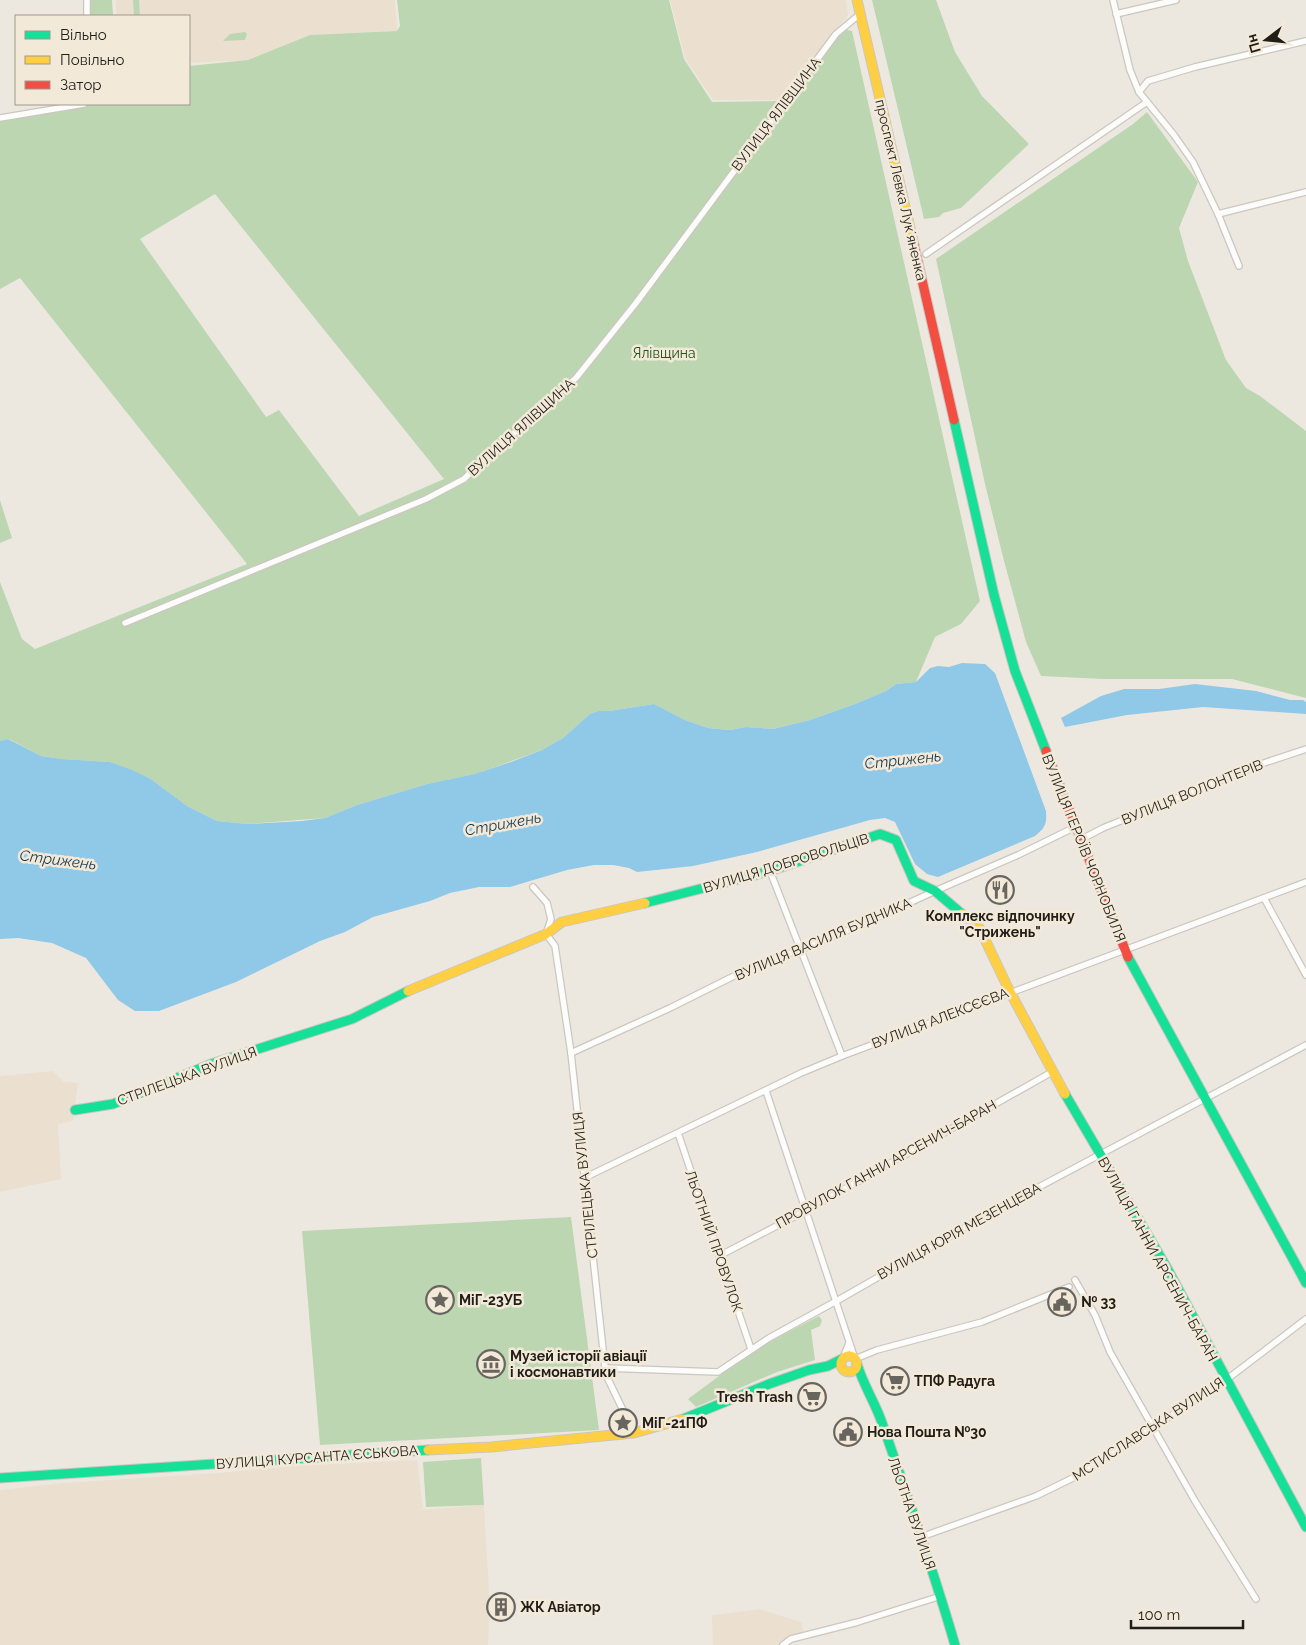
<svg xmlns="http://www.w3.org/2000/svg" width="1306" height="1645" viewBox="0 0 1306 1645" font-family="Raleway,sans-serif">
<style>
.built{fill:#ebe0cf}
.green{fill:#bcd6b2;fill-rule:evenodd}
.water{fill:#90c8e7}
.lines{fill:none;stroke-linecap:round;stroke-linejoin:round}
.street-casing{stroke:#cbc6c0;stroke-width:8}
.fast-casing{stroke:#cbc6c0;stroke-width:11}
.slow-casing{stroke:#cbc6c0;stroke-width:11}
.jam-casing{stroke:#cbc6c0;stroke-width:11}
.street{stroke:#fcfcfa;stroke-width:5.5}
.fast{stroke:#16e098;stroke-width:9}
.slow{stroke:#ffcf43;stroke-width:9}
.jam{stroke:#f24e42;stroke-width:9}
.labels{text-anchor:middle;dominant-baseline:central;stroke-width:5;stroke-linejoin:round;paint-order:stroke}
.street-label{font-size:14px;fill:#211e18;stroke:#f3e9d9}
.park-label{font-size:14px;fill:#1c5517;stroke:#f3e9d9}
.poi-label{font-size:14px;font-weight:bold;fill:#211e18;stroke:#f3e9d9;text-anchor:start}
.water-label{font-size:15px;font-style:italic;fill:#14384c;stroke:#f3e9d9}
</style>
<rect width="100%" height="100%" fill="#ede8df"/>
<g class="built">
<polygon points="116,0 395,0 397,31 310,35 248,60 189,63 189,16 116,16"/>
<polygon points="670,0 846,0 848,15 782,100 713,100 685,58"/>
<polygon points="53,1071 64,1082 78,1083 73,1121 58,1124 61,1179 0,1192 0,1076"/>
<polygon points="417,1460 423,1509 419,1510 484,1505 490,1608 488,1645 0,1645 0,1490 63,1483 217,1473 295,1466"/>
<polygon points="760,1609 801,1622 804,1633 786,1645 713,1645 712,1615"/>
</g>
<g class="green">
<polygon points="91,0 112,0 113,16 90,16"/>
<polygon points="133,0 139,0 140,16 134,16"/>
<path d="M397,0H669L684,59L712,102L790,101L804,80L843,29L852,31L980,601L961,624L935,637L916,682L896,684L886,691L855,704L810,720L773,729L746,727L730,730L708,728L685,720L654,704L609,711H598L590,714L563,738L542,750L476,774L427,784L357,805L325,818L248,824L217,821L187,806L151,779L110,762L62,759L41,756L9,739L0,741V582L22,639L35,649L247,564L20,278L0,289V120L77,104H189V66L248,60L310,35L397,31L400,26ZM215,194L444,479L359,516L279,410L266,417L140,239Z"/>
<polygon points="872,0 936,0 955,52 982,96 1029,144 961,208 943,213 939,217 924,219"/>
<polygon points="245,32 247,34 245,40 223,41 230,34"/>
<polygon points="1147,112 1198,182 1179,228 1188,261 1226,360 1246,388 1260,396 1306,431 1306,698 1232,679 1103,679 1041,676 1026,642 1003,557 985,484 936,259 1133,124"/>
<polygon points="0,500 12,538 0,543"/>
<polygon points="571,1217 599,1430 320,1445 302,1231"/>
<polygon points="819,1316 822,1320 820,1326 811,1330 815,1360 777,1372 696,1407 688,1399 754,1350"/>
<polygon points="481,1458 484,1505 426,1507 423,1462"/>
</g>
<g class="water">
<path d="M962,663L985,664L995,673L1046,811C1047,824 1045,828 1035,836L938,877L927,874L915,864L895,822L885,818L870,820L757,852L693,866L637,872L629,868L613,865H594L567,870L510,887H479L450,893L430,901L373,917L345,932L320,941L236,982L159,1011H135L118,1000L86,958L52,943L18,938L0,939V741L8,739L41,756L62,759L110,762L132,770L151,779L187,806L217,821L248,824L302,821L325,818L357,805L427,784L475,774L511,762L542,750L563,738L590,714L598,711H609L654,704L685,720L708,728L730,730L746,727L773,729L810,720L855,704L886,691L896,684L916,682L930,668L938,666L949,667Z"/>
<polygon points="1195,684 1256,691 1290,700 1303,700 1306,702 1306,714 1203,707 1127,715 1065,727 1061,718 1101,696 1124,689 1159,689"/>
</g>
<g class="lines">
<defs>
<g id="street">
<polyline points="1113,0 1130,70 1139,92 1174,135 1193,162 1218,214 1239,266"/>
<polyline points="1116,14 1176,0"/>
<polyline points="87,16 87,0"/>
<polyline points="1139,92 1148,81 1195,67 1306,41"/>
<polyline points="0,118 84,104"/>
<polyline points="1218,214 1306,192"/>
<polyline points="926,254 1147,102"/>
<polyline points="125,623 426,499 464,479 478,465 576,378 636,303 836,34 860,14"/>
<polyline points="1080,840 1103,828 1264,763 1306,749"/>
<polyline points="770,871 842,1056"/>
<polyline points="533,887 547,903 551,919 546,934 555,946 571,1053 605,1368 607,1377 634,1433"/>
<polyline points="1264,898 1306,975"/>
<polyline points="571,1053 670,1008 740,973 770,960 800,950 861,925 935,891 1018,855 1075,827"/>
<polyline points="766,1091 855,1359 877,1350 982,1322 1069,1287"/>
<polyline points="678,1133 751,1349"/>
<polyline points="584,1178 801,1073 842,1056 1306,882"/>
<polyline points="719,1256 811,1208 1052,1072"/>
<polyline points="1075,1280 1095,1315 1110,1352 1195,1501 1256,1599"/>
<polyline points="843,1358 849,1343"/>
<polyline points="605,1368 718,1372 769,1338 840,1299 992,1212 1306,1045"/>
<polyline points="921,1537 1036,1496 1083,1473 1226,1380 1306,1319"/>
<polyline points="783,1645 791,1639 858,1622 941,1596"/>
</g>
<g id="fast">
<polyline points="954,420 994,595 1015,671 1046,751"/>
<polyline points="645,903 770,871 880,834 896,840 914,881 935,891 962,914"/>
<polyline points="1128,957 1306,1283"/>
<polyline points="1065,1094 1167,1268 1306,1527"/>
<polyline points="75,1110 113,1104 211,1064 352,1019 408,991"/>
<path d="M857,1364C863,1384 874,1401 881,1420C907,1494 933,1569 955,1645"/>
<polyline points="683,1419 769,1384 809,1370 828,1366 842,1359"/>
<polyline points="0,1478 428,1450"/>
</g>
<g id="slow">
<polyline points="857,0 914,245"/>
<polyline points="962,914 980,929 1010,992 1065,1094"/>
<polyline points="408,991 546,934 562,922 645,903"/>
<circle cx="849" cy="1364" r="8"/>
<polyline points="428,1450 491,1447 634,1433 683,1419"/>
</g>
<g id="jam">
<polyline points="914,245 954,420"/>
<polyline points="1046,751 1128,957"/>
</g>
</defs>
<use href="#street" class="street-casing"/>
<use href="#fast" class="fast-casing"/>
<use href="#slow" class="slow-casing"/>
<use href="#jam" class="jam-casing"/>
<use href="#street" class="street"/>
<use href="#fast" class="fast"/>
<use href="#slow" class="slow"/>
<use href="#jam" class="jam"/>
</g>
<defs>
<symbol id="restaurant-ring" viewBox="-11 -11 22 22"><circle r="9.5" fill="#f3e9d9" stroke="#68655e" stroke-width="1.5"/><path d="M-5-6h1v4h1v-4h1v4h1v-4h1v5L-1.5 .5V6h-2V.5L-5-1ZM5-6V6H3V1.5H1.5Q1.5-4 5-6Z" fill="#68655e"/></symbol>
<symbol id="sight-ring" viewBox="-11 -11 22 22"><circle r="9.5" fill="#f3e9d9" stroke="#68655e" stroke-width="1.5"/><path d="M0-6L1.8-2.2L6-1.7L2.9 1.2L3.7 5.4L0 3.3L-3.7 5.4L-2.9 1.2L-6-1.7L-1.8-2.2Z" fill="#68655e"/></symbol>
<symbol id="civic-ring" viewBox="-11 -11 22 22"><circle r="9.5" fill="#f3e9d9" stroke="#68655e" stroke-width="1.5"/><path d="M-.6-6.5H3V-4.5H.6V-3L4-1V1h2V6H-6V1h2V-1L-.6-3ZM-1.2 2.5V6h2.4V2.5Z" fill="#68655e"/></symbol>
<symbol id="museum-ring" viewBox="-11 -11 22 22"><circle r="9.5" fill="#f3e9d9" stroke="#68655e" stroke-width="1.5"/><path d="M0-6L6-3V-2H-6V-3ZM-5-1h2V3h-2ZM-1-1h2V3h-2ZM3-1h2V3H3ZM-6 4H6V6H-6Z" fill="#68655e"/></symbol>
<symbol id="supermarket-ring" viewBox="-11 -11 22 22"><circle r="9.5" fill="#f3e9d9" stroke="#68655e" stroke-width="1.5"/><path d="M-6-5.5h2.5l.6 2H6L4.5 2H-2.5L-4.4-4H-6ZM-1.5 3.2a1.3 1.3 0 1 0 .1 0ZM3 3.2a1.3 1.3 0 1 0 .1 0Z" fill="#68655e"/></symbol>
<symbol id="building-ring" viewBox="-11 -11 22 22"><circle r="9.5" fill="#f3e9d9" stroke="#68655e" stroke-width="1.5"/><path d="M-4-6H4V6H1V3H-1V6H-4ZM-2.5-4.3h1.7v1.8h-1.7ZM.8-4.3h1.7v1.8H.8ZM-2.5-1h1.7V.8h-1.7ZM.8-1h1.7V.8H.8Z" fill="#68655e"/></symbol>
</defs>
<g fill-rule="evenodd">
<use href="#restaurant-ring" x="984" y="874" width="32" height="32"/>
<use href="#sight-ring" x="424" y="1284" width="32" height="32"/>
<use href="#civic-ring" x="1046" y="1286" width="32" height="32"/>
<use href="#museum-ring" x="475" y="1348" width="32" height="32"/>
<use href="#supermarket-ring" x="879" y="1365" width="32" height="32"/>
<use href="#supermarket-ring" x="796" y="1381" width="32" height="32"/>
<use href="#sight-ring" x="607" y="1407" width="32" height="32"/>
<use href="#civic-ring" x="832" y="1416" width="32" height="32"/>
<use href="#building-ring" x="485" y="1591" width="32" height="32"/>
</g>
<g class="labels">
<g class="street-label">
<text transform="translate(776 114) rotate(-53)">ВУЛИЦЯ ЯЛІВЩИНА</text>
<text transform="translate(901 190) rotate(77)">проспект Левка Лукʼяненка</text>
<text transform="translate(521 427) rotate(-42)">ВУЛИЦЯ ЯЛІВЩИНА</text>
<text transform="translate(1192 792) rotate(-22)">ВУЛИЦЯ ВОЛОНТЕРІВ</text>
<text transform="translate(1084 848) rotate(68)">ВУЛИЦЯ ГЕРОЇВ ЧОРНОБИЛЯ</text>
<text transform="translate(786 863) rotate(-17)">ВУЛИЦЯ ДОБРОВОЛЬЦІВ</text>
<text transform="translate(823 939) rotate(-23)">ВУЛИЦЯ ВАСИЛЯ БУДНИКА</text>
<text transform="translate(940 1018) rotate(-21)">ВУЛИЦЯ АЛЕКСЄЄВА</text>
<text transform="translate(187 1076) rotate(-20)">СТРІЛЕЦЬКА ВУЛИЦЯ</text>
<text transform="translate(886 1164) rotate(-29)">ПРОВУЛОК ГАННИ АРСЕНИЧ-БАРАН</text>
<text transform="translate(585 1185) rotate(-96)">СТРІЛЕЦЬКА ВУЛИЦЯ</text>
<text transform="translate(959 1231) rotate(-29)">ВУЛИЦЯ ЮРІЯ МЕЗЕНЦЕВА</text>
<text transform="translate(714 1241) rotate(71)">ЛЬОТНИЙ ПРОВУЛОК</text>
<text transform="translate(1158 1259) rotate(61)">ВУЛИЦЯ ГАННИ АРСЕНИЧ-БАРАН</text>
<text transform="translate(1148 1429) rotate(-33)">МСТИСЛАВСЬКА ВУЛИЦЯ</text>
<text transform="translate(317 1457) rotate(-4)">ВУЛИЦЯ КУРСАНТА ЄСЬКОВА</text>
<text transform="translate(912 1513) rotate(71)">ЛЬОТНА ВУЛИЦЯ</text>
</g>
<g class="park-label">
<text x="664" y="353">Ялівщина</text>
</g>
<g class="poi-label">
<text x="1000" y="916" text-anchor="middle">Комплекс відпочинку<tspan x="1000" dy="16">"Стрижень"</tspan></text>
<text x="459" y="1300">МіГ-23УБ</text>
<text x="1081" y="1302">№ 33</text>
<text x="510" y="1356">Музей історії авіації<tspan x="510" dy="16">і космонавтики</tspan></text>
<text x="914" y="1381">ТПФ Радуга</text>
<text x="793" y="1397" text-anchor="end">Tresh Trash</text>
<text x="642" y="1423">МіГ-21ПФ</text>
<text x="867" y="1432">Нова Пошта №30</text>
<text x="520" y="1607">ЖК Авіатор</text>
</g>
<g class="water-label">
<text transform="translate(903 760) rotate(-6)">Стрижень</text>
<text transform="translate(503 824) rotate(-10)">Стрижень</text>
<text transform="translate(58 860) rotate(7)">Стрижень</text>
</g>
</g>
<rect x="15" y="15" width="175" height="90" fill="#f3e9d9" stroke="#9f988c"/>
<rect x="25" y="31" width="25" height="8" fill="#16e098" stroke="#9f988c"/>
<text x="60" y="40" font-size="15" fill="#211e18">Вільно</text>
<rect x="25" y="56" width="25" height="8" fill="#ffcf43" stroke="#9f988c"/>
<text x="60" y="65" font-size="15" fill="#211e18">Повільно</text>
<rect x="25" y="81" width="25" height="8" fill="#f24e42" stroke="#9f988c"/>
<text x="60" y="90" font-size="15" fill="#211e18">Затор</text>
<g transform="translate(1266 40) rotate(254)" stroke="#f3e9d9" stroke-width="4" paint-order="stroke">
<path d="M0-4L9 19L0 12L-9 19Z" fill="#211e18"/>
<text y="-8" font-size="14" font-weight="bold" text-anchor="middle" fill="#211e18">Пн</text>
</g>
<path d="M1131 1620v8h112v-8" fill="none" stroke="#211e18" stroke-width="2.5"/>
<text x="1138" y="1620" font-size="15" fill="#211e18" stroke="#f3e9d9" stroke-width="4" paint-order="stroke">100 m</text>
</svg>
